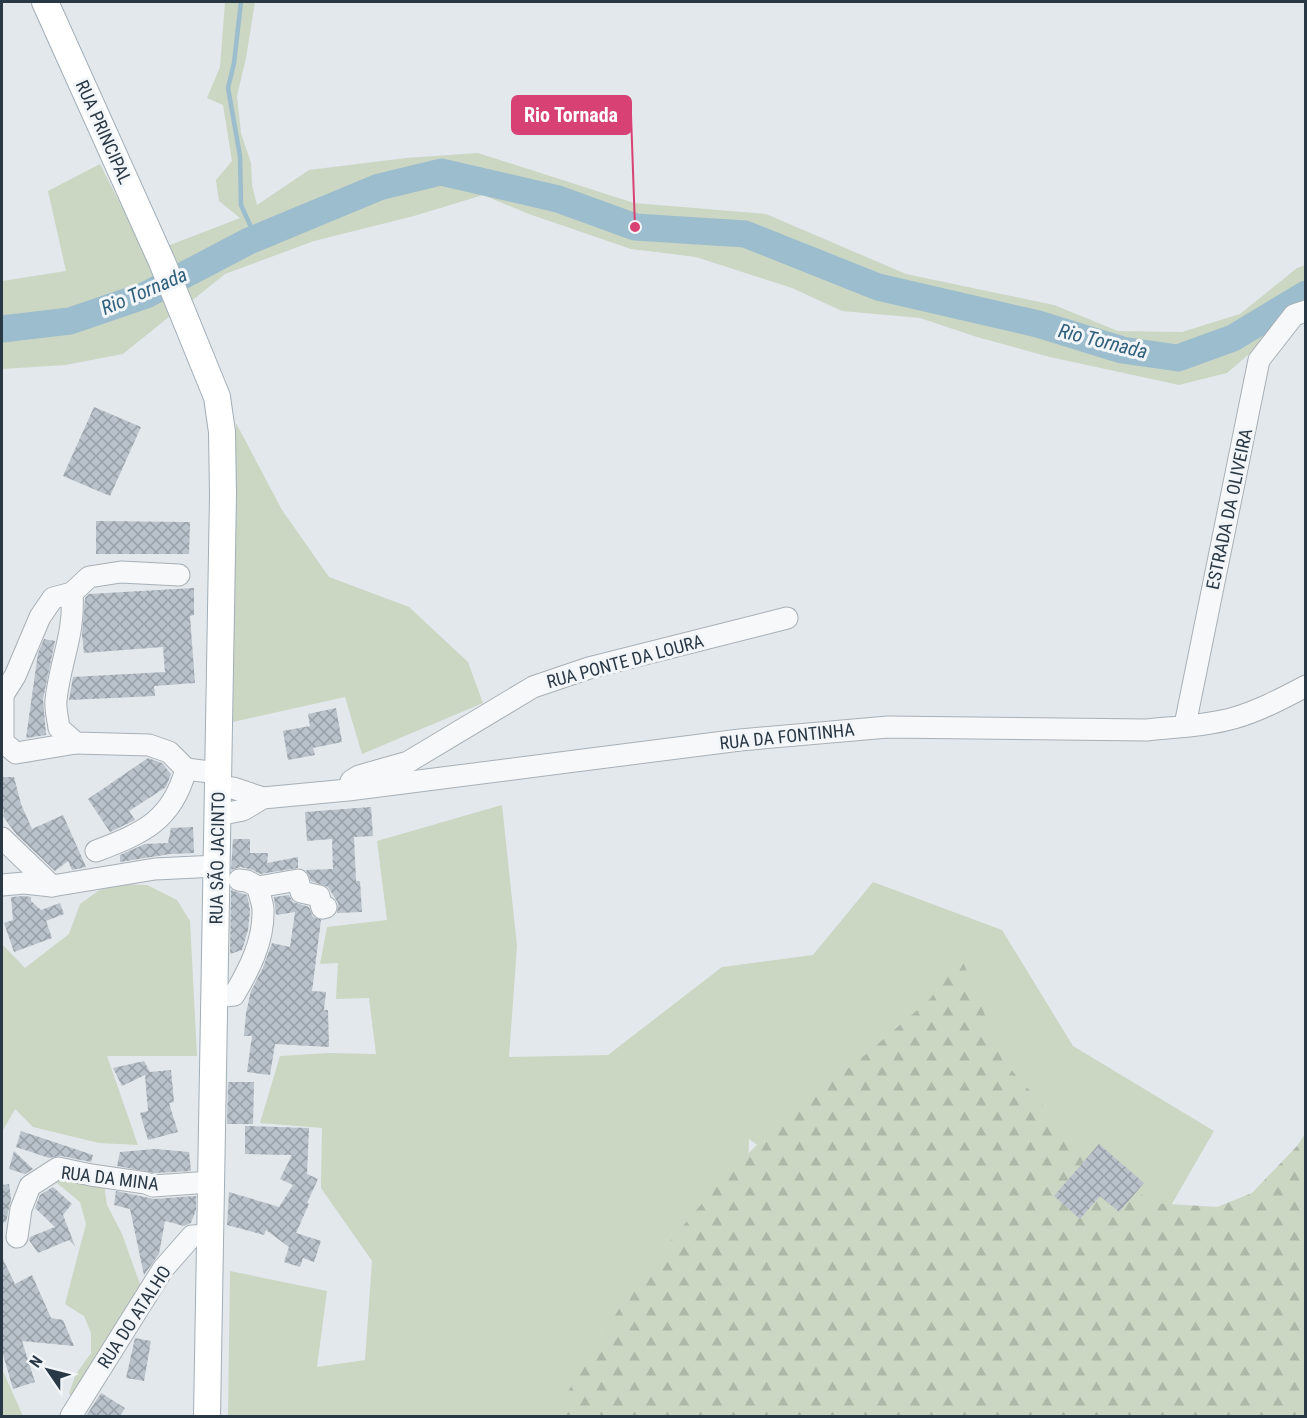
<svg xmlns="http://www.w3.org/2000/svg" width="1307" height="1418" viewBox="0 0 1307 1418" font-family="'Roboto Condensed',sans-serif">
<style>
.grass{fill:#cbd6c3}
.forest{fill:url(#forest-firs)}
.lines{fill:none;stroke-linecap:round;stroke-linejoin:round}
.stream{stroke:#9cbdcd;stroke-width:4.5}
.river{stroke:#9cbdcd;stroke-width:27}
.building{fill:url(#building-cross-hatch)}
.minor-casing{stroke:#a7b0b7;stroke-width:23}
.major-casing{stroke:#a1aeb8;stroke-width:28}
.minor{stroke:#f6f8f9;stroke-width:21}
.major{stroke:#fff;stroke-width:26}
.labels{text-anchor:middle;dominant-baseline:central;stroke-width:6;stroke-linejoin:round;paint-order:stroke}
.street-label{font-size:18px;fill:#293845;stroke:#f3f6f9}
.water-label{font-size:20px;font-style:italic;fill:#30607c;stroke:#f3f6f9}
.leader{fill:none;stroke:#d74173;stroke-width:2}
.callout-dot{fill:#d74173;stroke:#f3f6f9;stroke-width:2}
.callout{fill:#d74173;stroke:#d74173;stroke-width:2}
.callout-label{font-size:20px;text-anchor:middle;font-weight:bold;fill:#fff}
</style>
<defs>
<pattern id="forest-firs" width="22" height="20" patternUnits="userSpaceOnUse" patternTransform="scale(1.5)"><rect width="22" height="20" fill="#cbd6c3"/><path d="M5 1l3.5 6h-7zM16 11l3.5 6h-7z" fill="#aeb8a9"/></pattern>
<pattern id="building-cross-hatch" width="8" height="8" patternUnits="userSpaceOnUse" patternTransform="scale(1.5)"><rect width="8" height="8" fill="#b9c2ca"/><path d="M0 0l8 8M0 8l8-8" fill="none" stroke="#969fa6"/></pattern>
</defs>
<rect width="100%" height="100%" fill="#e3e8ec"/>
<g class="grass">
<polygon points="225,2 255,2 246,58 237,96 241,133 251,163 252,185 257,205 309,170 406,158 478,153 634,203 766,214 906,274 1054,305 1118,331 1182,332 1240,314 1297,268 1305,265 1305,311 1263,342 1227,373 1179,385 1050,357 977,337 920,318 842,311 792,288 696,257 631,249 529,214 483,195 414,216 314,241 225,274 189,303 165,247 240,218 219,201 216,180 232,161 223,105 207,98 220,67"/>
<polygon points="100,164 175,312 123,354 65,365 2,369 2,281 66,271 48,191"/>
<polygon points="236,423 282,510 329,577 409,607 468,662 483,703 362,754 345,697 233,722"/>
<polygon points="502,805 517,946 509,1057 608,1055 722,967 813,955 873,882 1002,930 1073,1046 1214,1131 1136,1266 1062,1362 749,1139 745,1265 567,1416 228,1416 230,1271 327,1291 317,1367 365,1360 372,1261 321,1188 322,1128 260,1123 280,1056 329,1053 376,1054 369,998 336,999 338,963 320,964 327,927 387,920 377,841"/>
<polygon points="118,884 147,885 177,900 190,921 197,1056 107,1056 138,1145 99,1143 33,1127 15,1109 2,1132 2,944 25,968 69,934 80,904 98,891"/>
<polygon points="47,1175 103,1177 107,1205 122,1234 145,1298 77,1407 69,1393 76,1374 91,1353 91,1333 84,1316 65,1304 86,1224 80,1202"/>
<polygon points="2,1369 23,1416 2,1416"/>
</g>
<polygon class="forest" points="961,957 1005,1063 1093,1161 1154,1203 1217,1207 1252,1193 1297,1146 1305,1134 1305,1416 553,1416 635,1283 715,1188 785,1116 858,1061 929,1000"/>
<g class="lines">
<polyline class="stream" points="241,2 234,63 228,88 240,156 241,205 256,238"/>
<polyline class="river" points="2,329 70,321 146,295 249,241 379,187 441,172 558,199 635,227 745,234 878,287 1038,324 1122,350 1178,358 1233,338 1306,294"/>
</g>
<g class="building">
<polygon points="94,407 141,427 110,496 63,476"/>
<polygon points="96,521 190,522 189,554 96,554"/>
<polygon points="194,588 194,615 190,616 195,683 154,686 155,696 69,700 73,677 165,672 163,647 84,653 82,634 85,598 89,594"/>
<polygon points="44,639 55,641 43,699 46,735 26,738 38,653"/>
<polygon points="336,708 342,742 313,748 315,755 288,760 283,731 310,726 308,714"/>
<polygon points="148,758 162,763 171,774 166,787 129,811 135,820 110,832 88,799"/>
<polygon points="2,777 14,777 21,804 32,829 63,815 86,867 72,870 68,861 55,871 16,834 2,815 4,814 2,804"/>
<polygon points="371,807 373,836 354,837 356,881 360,881 362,912 337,913 338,903 328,887 311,881 306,870 333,869 332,839 307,841 305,812"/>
<polygon points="193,827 194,853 170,854 120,862 120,855 145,844 168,843 171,828"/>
<polygon points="233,839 250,839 250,853 268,853 267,863 298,857 298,868 260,874 253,870 241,867 231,870"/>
<polygon points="231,890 247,895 250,910 248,930 242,950 230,954"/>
<polygon points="289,895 293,902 309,907 313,917 323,920 321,920 312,991 326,992 324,1010 328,1010 329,1047 275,1044 270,1075 247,1072 252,1036 244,1036 246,1013 251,991 262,970 272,943 290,947 295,912 276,915 274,897"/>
<polygon points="24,896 31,897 31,901 41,910 60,903 64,914 46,921 52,938 14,952 4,923 13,920 11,897"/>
<polygon points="144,1061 150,1072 171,1070 174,1102 169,1103 178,1132 148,1140 140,1113 148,1111 145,1075 122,1086 113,1068"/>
<polygon points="228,1082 254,1082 253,1124 227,1124"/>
<polygon points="245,1126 309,1128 307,1174 318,1179 307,1203 309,1204 296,1233 321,1241 314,1262 303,1258 300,1267 284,1262 289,1247 266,1230 264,1235 227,1225 229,1192 279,1207 293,1185 280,1179 292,1155 245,1154"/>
<polygon points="21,1131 93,1155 91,1162 61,1156 49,1158 16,1147"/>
<polygon points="1099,1144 1144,1183 1119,1212 1100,1196 1080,1219 1054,1196"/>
<polygon points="155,1149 189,1152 191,1171 155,1173 117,1166 120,1152"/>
<polygon points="14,1151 33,1169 25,1174 9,1169"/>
<polygon points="9,1184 11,1199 6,1222 2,1223 2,1185"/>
<polygon points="53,1187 72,1204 63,1215 75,1246 69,1240 38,1253 29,1240 30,1237 55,1227 35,1208 40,1195"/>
<polygon points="116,1191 154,1199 196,1196 196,1210 191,1223 184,1226 165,1221 159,1254 144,1275 130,1209 114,1205"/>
<polygon points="2,1257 15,1284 32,1275 51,1318 63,1320 74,1346 22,1341 35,1382 13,1389 2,1351"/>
<polygon points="135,1338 151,1341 144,1381 126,1378"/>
<polygon points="101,1393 125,1408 120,1416 86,1416"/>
</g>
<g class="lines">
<defs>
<g id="minor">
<path d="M179,575L121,572L89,577L72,593C75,635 60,661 56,700C55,709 58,719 59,728L76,743L149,745L169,752L186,769L218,773"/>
<polyline points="72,593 53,598 40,617 15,676 3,695 3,742 16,753 76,743"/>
<polyline points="1185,725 1259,360 1294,315 1306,311"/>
<polyline points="350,784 351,781 359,776 408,762 533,687 589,668 787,618"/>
<polyline points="218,787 233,788 263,798"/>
<path d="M218,815L243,810L263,798L348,790L740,740L888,727L1147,730C1175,727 1206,726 1234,718C1259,711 1283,698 1306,686"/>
<polyline points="2,838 52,886"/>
<path d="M96,851C143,833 172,821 186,769"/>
<polyline points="2,885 24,883 52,886 155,869 217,866"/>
<polyline points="258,887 298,880 301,892 319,896 322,908 326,907"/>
<path d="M214,997L234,995C249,970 264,941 263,910C263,903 259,895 258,887L247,881L239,880"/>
<polyline points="17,1237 21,1209 30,1186 58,1168 91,1175 146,1183 153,1186 211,1182"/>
<polyline points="71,1416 163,1269 192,1236 210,1235"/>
</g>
<polyline id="major" points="45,2 162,262 217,397 222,432 223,495 207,1416"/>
</defs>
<use href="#minor" class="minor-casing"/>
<use href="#major" class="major-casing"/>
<use href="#minor" class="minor"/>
<use href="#major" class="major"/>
</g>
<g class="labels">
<g class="street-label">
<text transform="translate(104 132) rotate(66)">RUA PRINCIPAL</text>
<text transform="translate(1229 509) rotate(-78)">ESTRADA DA OLIVEIRA</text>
<text transform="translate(625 661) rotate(-15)">RUA PONTE DA LOURA</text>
<text transform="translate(787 736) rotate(-6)">RUA DA FONTINHA</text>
<text transform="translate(217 858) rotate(-89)">RUA SÃO JACINTO</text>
<text transform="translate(110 1178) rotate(7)">RUA DA MINA</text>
<text transform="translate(134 1317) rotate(-57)">RUA DO ATALHO</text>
</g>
<g class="water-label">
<text transform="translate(144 291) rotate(-23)">Rio Tornada</text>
<text transform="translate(1103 341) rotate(14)">Rio Tornada</text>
</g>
</g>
<path class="leader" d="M635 227L631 115"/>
<circle class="callout-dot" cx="635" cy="227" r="6"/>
<rect class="callout" x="512" y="96" width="119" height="38" rx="6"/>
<g class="callout-label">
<text x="571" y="122">Rio Tornada</text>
</g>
<rect width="1307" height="1418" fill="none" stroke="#293845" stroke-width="6"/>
<g transform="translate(48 1370) rotate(305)" stroke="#f3f6f9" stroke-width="4.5" paint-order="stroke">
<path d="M0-4.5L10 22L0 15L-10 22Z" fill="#293845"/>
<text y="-9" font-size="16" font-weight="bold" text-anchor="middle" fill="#293845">N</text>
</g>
</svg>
